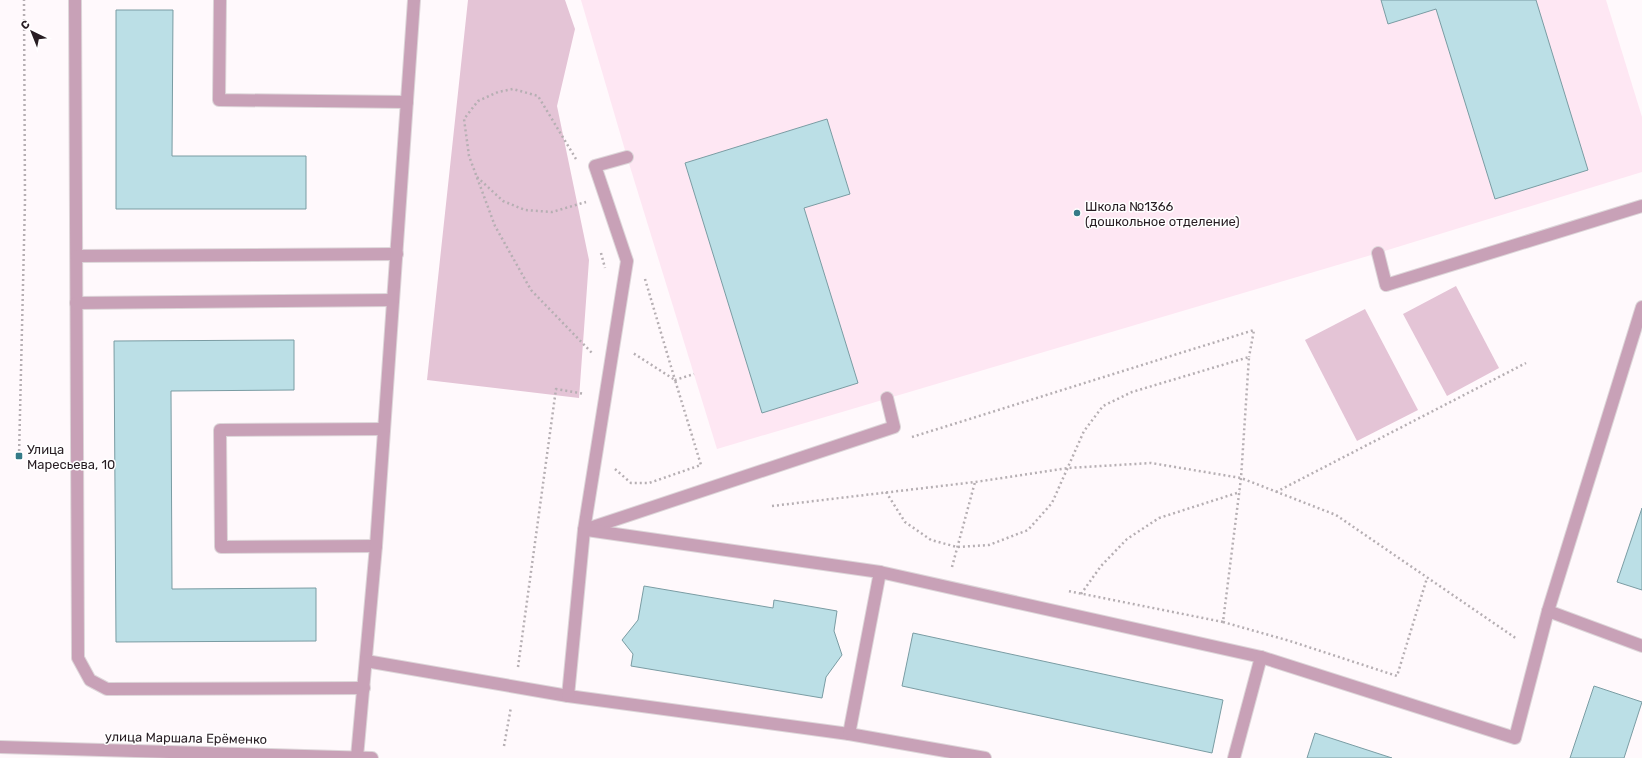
<svg xmlns="http://www.w3.org/2000/svg" width="1642" height="758" viewBox="0 0 1642 758" font-family="Rubik,sans-serif">
<style>
.built{fill:#fee7f3}
.green{fill:#e4c4d6}
.building{fill:#bbdfe6;stroke:#7a9ca3}
.lines{fill:none;stroke-linecap:round;stroke-linejoin:round}
.minor-casing{stroke:#ddd6d9;stroke-width:14}
.path{stroke:#b6afb3;stroke-width:2.5;stroke-dasharray:2 3;stroke-linecap:butt}
.minor{stroke:#c8a1b7;stroke-width:12}
.poi-dot{fill:#357b88;stroke:#fff;stroke-width:1.5}
.labels{text-anchor:middle;dominant-baseline:central;stroke-width:3;stroke-linejoin:round;paint-order:stroke}
.poi-label{font-size:13px;fill:#281d23;stroke:#fff;text-anchor:start}
.street-label{font-size:13px;fill:#281d23;stroke:#fff}
</style>
<rect width="100%" height="100%" fill="#fff9fc"/>
<polygon class="built" points="581,0 1606,0 1642,117 1642,172 1378,253 717,449 627,157"/>
<g class="green">
<polygon points="468,0 565,0 575,29 557,106 589,260 579,398 427,380"/>
<polygon points="1456,286 1499,368 1447,396 1403,314"/>
<polygon points="1365,309 1418,410 1357,441 1305,340"/>
</g>
<g class="building">
<polygon points="1381,0 1536,0 1588,170 1495,199 1436,9 1388,24"/>
<polygon points="116,10 173,10 172,156 306,156 306,209 116,209"/>
<polygon points="827,119 850,194 804,208 858,383 762,413 685,163"/>
<polygon points="294,340 294,390 171,391 172,589 316,588 316,641 116,642 114,341"/>
<polygon points="1642,508 1642,590 1617,582"/>
<polygon points="644,586 773,608 774,600 837,611 834,631 842,655 826,677 822,698 631,666 633,654 622,640 638,620"/>
<polygon points="913,633 1223,700 1212,753 902,686"/>
<polygon points="1594,686 1642,702 1624,758 1570,758"/>
<polygon points="1315,733 1392,758 1307,758"/>
</g>
<g class="lines">
<defs>
<g id="minor">
<polyline points="75,0 78,658 90,680 107,689 364,688"/>
<polyline points="220,0 219,100 407,102"/>
<polyline points="1378,253 1386,285 1642,206"/>
<polyline points="77,256 397,254"/>
<polyline points="76,303 393,300"/>
<polyline points="584,530 894,427 887,398"/>
<polyline points="587,530 880,572"/>
<polyline points="376,546 221,547 220,430 384,429"/>
<polyline points="1548,611 1642,646"/>
<polyline points="366,661 568,696 849,734 880,572 1261,657 1515,738 1548,611 1642,307"/>
<polyline points="568,696 584,530 627,261 595,166 627,157"/>
<polyline points="849,734 985,758"/>
<polyline points="0,747 372,758"/>
<polyline points="357,757 376,546 414,0"/>
<polyline points="1234,758 1261,657"/>
</g>
</defs>
<use href="#minor" class="minor-casing"/>
<g class="path">
<polyline points="576,159 538,96 513,89 498,92 478,101 464,119 469,156 495,226 531,290 592,353"/>
<polyline points="477,177 503,201 525,210 552,212 586,202"/>
<polyline points="601,253 605,268"/>
<polyline points="645,279 675,380 694,374"/>
<polyline points="912,437 1254,330 1249,357"/>
<polyline points="19,456 25,200 24,0"/>
<polyline points="615,469 631,483 649,483 701,465 675,380 633,353"/>
<polyline points="886,492 905,522 931,540 957,547 989,545 1028,530 1052,503 1084,431 1103,406 1132,392 1249,357 1241,478 1223,622 1068,591"/>
<polyline points="1276,492 1526,363"/>
<polyline points="772,506 975,482 1068,468 1151,463 1241,478 1336,515 1517,639"/>
<polyline points="952,567 975,482"/>
<polyline points="1081,594 1101,566 1127,539 1159,518 1240,492"/>
<polyline points="1223,622 1290,641 1397,676 1427,578"/>
<polyline points="518,667 556,389 585,394"/>
<polyline points="504,746 511,707"/>
</g>
<use href="#minor" class="minor"/>
</g>
<g class="poi-dot">
<circle cx="1077" cy="213" r="4"/>
<rect x="15" y="452" width="8" height="8" rx="2"/>
</g>
<g class="labels">
<g class="poi-label">
<text x="1085" y="206">Школа №1366<tspan x="1085" dy="15">(дошкольное отделение)</tspan></text>
<text x="27" y="449">Улица<tspan x="27" dy="15">Маресьева, 10</tspan></text>
</g>
<g class="street-label">
<text transform="translate(186 738) rotate(1)">улица Маршала Ерёменко</text>
</g>
</g>
<g transform="translate(32 32) rotate(317)" stroke="#ffffff" stroke-width="3" paint-order="stroke">
<path d="M0-3L7 15L0 10L-7 15Z" fill="#281d23"/>
<text y="-6" font-size="11" font-weight="bold" text-anchor="middle" fill="#281d23">С</text>
</g>
</svg>
